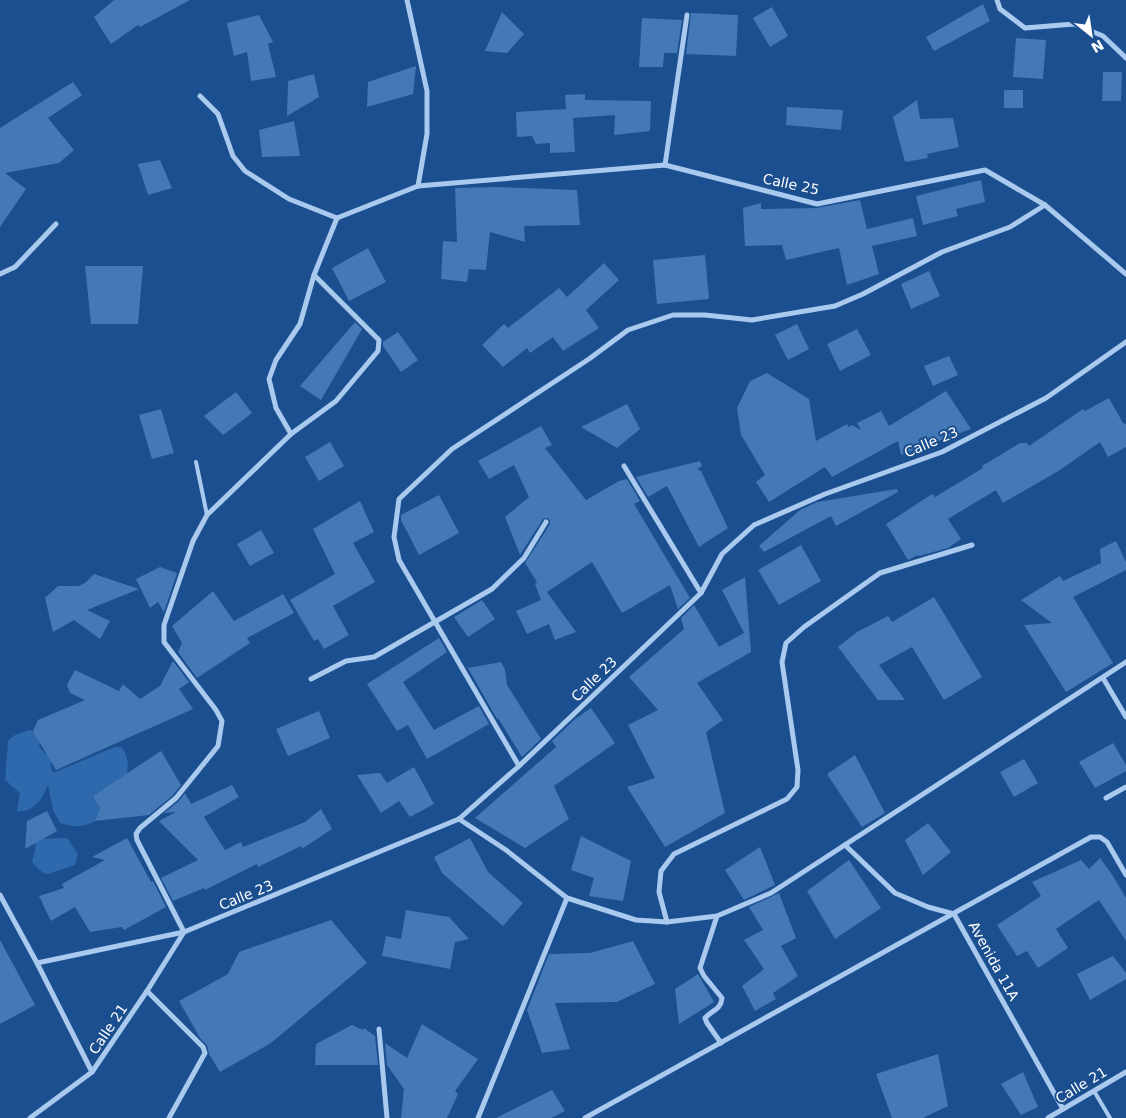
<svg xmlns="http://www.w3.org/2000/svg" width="1126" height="1118" viewBox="0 0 1126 1118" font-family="'DejaVu Sans',sans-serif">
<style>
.green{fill:#2e69ad}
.building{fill:#4478b7}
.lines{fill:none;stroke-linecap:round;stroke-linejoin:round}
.service{stroke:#a9c9ee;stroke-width:4}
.minor{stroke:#a9c9ee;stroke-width:5}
.labels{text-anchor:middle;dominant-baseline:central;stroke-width:4;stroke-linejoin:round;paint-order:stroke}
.street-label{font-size:14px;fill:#fff;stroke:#1b4f8f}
</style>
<rect width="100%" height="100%" fill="#1b4f8f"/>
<g class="green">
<path d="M29,730L40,733L45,739L40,742L39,746L45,754H50L53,760L50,765L53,773L115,747H121C128,754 130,769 125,779C124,782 119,786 117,789L113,783L93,796L100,808L95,821C83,828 73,827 60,823L53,810L48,785C42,798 35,813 17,811L20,793L5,780L8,741L15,735Z"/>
<polygon points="67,838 78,854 75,865 48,874 43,873 32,862 35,851 36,839"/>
</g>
<g class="building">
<polygon points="114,0 190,0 140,27 138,25 111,44 94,17"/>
<polygon points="983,4 990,21 934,51 926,37"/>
<polygon points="772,7 788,36 770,47 753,18"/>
<polygon points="502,12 524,34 507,53 485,51"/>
<polygon points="691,13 738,15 736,56 686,54"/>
<polygon points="259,15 273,42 268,44 276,77 251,81 247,52 234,56 227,23"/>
<polygon points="642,18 682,20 677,53 664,53 663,67 639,67"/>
<polygon points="1016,38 1046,40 1043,79 1013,77"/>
<polygon points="416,66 413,94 367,107 368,82"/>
<polygon points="1103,72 1122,72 1121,101 1102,101"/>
<polygon points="314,74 319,97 287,116 288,81"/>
<polygon points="73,82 82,95 48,118 74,150 59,163 5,173 26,189 0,227 0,128"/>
<rect x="1004" y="90" width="19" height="18"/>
<polygon points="585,94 585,100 651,101 650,131 614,135 615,115 573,118 575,152 550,153 550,143 536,144 532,136 517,137 516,112 566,109 565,95"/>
<polygon points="917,100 920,119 953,118 959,147 927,154 928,158 905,162 893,117"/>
<polygon points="787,107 843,110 841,130 786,125"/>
<polygon points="294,121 300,156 262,157 259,130"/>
<polygon points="160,160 172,188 148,195 138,164"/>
<polygon points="981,180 985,202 956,209 958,216 923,225 916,196"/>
<polygon points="496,187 577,190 580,225 524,226 525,242 490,232 486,270 469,269 467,282 441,279 443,241 457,242 455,188"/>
<polygon points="860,200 867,229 913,218 917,236 872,246 879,274 847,285 839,248 786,260 782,245 745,246 743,208 761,203 761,209 817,208"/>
<polygon points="368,248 386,282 349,301 332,268"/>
<polygon points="705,255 709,299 657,304 653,260"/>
<polygon points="604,263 619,280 586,310 599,328 563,351 553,337 530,353 527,348 503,367 482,345 504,324 508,328 559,288 567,297"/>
<polygon points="85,266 143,266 138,324 91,324"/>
<polygon points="929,271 940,296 911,309 901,284"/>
<polygon points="355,322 362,329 321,400 300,386"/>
<polygon points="797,324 809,349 788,360 775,335"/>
<polygon points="857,329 871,355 840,371 827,344"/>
<polygon points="398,332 418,360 401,372 383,346 383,342"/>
<polygon points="949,356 958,375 933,386 924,366"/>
<polygon points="767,373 809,399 816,441 847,424 848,427 852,425 861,430 857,423 881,411 889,426 946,391 971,429 901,455 898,441 832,477 825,467 769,502 756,482 765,475 741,435 737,408 750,381"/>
<polygon points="236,392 252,413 223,435 204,416"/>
<polygon points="1109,398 1123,423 1126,424 1126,447 1108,457 1100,442 1060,470 1003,503 996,490 948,519 961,539 948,548 919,556 918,555 908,560 886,524 932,494 935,497 983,468 982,466 1020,443 1027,443 1029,446 1083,409 1085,411"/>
<polygon points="627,404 640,429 617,448 581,427"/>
<polygon points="161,409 174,453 152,459 139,415"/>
<polygon points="541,426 552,445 545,448 586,500 619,481 627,479 640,501 634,504 690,598 678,609 670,585 622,613 592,562 547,592 576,632 555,640 549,624 527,634 516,611 541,600 535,584 537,582 525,563 550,524 550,520 547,518 543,519 520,555 505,517 529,497 514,465 489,479 478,461"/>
<polygon points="330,442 344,466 319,481 305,457"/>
<polygon points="700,461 702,466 697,469 701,471 728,528 699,547 667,486 648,497 636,477"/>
<polygon points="897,489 898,492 836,526 831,516 764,552 759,546 800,510 817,502"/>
<polygon points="439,495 459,533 419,555 401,520 401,515"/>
<polygon points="360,501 374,532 353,543 375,582 333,606 349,635 324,649 318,639 314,641 290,600 335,574 313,529"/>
<polygon points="261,530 274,553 250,566 237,544"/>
<polygon points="1116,541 1126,562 1126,570 1073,597 1113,663 1066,692 1024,625 1052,623 1021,600 1060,576 1063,581 1101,563 1100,549"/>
<polygon points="801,545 821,581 779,605 758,570"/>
<polygon points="160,567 177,573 164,612 158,602 150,608 136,579"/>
<polygon points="94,574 139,589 87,610 110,621 100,639 74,620 53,632 45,598 58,586 78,586 85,583"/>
<polygon points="745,577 751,652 697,683 723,720 706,732 725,813 665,847 627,787 655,778 628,725 658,710 629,677 684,629 681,618 694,605 719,647 744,633 722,590"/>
<polygon points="213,591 234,621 283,594 294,613 247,638 250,643 197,678 178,652 182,643 172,626"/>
<polygon points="934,597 982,677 944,700 912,647 879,665 905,700 878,700 838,647 857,632 888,616 892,622"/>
<polygon points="482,600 495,619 468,637 454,617"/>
<polygon points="439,638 447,652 403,682 434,730 479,706 489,724 427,759 408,725 397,731 367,684"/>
<polygon points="173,661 189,682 179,689 193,709 56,770 33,731 38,720 85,700 70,693 67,685 75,670 119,691 123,684 140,699 160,686"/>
<polygon points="501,662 505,670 507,685 541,739 522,757 498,718 497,719 468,668"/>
<polygon points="591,708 615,743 554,786 569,819 525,848 475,818 556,747 552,741 575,719"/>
<polygon points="319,711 330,738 288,756 276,729"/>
<polygon points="1113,743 1126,765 1126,771 1095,788 1079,762"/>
<polygon points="161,751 181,785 173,795 149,815 95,821 100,808 93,796"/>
<polygon points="855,755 885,813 862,827 827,774"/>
<polygon points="1024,759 1038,783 1014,797 1000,772"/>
<polygon points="414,767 434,804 410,817 399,801 381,813 357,775 380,773 387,783"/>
<polygon points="232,785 239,797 204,817 225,850 241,842 243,847 305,822 321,809 332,829 302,849 301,846 258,867 257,864 205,890 204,888 173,901 161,878 198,860 159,821 176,812 164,813 179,801 185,793 191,804"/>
<polygon points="47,811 57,831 25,849 27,821"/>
<polygon points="928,823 951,852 923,875 905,840"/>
<polygon points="581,836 631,861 623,901 589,896 594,878 571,870"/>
<polygon points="127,838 151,882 153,881 166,907 124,930 122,927 90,932 75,907 51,921 39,896 64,888 62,884 105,860 92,857"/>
<polygon points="470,838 488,872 523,903 503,926 442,873 434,857"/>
<polygon points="760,847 775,885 744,900 725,870"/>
<polygon points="1100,858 1113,876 1126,898 1126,941 1099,900 1056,929 1068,948 1038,968 1027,951 1017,956 997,925 1041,896 1032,882 1081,860 1089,869"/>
<polygon points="849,860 881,908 835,939 807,891"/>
<polygon points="779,893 796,938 781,946 798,976 773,993 776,999 755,1011 742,986 764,969 744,940 763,930 749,907"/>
<polygon points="406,910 449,917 469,939 455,942 450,969 382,956 386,936 401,939"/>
<polygon points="331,920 367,963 271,1043 220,1072 209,1054 207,1045 200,1038 179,1001 228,974 239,952"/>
<polygon points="0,940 35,1005 0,1024"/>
<polygon points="633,941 655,984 617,1002 555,1003 570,1049 542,1053 527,1010 549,954 590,953"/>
<polygon points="1113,956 1126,973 1126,979 1090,1000 1077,974"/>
<polygon points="698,974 714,1002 679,1024 675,989"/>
<polygon points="422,1024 478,1059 455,1091 458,1094 447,1118 401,1118 404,1089 387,1065 385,1043 407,1058"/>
<polygon points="352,1025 363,1030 364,1028 375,1036 378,1065 315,1065 316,1044"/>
<polygon points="938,1054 948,1106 923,1118 892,1118 876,1074"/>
<polygon points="1023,1072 1038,1107 1021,1115 1001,1084"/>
<polygon points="552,1090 565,1111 551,1118 496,1118"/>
</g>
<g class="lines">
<g class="service">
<polyline points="196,462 207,515"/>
<polyline points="1094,1091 1110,1118"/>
</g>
<g class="minor">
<polyline points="997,0 1000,9 1025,28 1074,24 1103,36 1126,58"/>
<polyline points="200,96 218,114 233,156 245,171 289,199 337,218"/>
<polyline points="665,165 687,15"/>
<polyline points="418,186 665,165 817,204 985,170 1045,205 1126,274"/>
<polyline points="0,274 15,267 56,224"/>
<polyline points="291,434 336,401 378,351 379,340 314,275"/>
<polyline points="624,466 701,593"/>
<polyline points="1103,678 1126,717"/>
<polyline points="311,679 346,661 374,657 492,589 524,558 546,522"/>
<polyline points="519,766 399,560 394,537 399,499 452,449 589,359 628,330 673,315 705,315 752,320 835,306 863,294 942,252 1010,227 1045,205"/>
<polyline points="1106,798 1126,787"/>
<polyline points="459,819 506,850 567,898 636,920 667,922 717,916 771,893 1126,662"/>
<polyline points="845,845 895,893 928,907 954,914 1063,1109"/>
<polyline points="0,895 37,963 92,1072"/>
<path d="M717,916L700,968L704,976L722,998C721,1010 712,1010 705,1018L707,1023L721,1043"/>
<polyline points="667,922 659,892 661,871 674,854 787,799 797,787 798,770 782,662 786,643 804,627 880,573 972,545"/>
<polyline points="37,963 184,932 459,819 519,766 701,593 722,554 754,525 825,494 942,452 1046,398 1126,342"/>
<polyline points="147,991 203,1047 205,1053 169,1118"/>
<polyline points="379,1029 387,1118"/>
<polyline points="30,1118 92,1072 147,991 184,932 137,840 136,834 140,828 176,798 218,746 222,721 216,710 164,642 164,625 193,541 207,515 291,434 276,408 269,379 276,360 300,324 314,275 337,218 418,186 427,134 427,91 407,0"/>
<polyline points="478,1118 567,898"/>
<polyline points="585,1118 1091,837 1100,837 1107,842 1126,875"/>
<polyline points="1048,1118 1126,1072"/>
</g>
</g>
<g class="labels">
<g class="street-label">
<text transform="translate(791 184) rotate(12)">Calle 25</text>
<text transform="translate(931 442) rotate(-23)">Calle 23</text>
<text transform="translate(594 679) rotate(-44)">Calle 23</text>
<text transform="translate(246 895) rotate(-22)">Calle 23</text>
<text transform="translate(994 961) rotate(61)">Avenida 11A</text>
<text transform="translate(108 1029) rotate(-56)">Calle 21</text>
<text transform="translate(1081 1085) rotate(-31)">Calle 21</text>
</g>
</g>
<g transform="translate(1091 35) rotate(150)" stroke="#1b4f8f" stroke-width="4" paint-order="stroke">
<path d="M0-4L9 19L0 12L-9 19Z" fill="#ffffff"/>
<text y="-8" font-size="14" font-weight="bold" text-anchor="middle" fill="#ffffff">N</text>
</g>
</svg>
